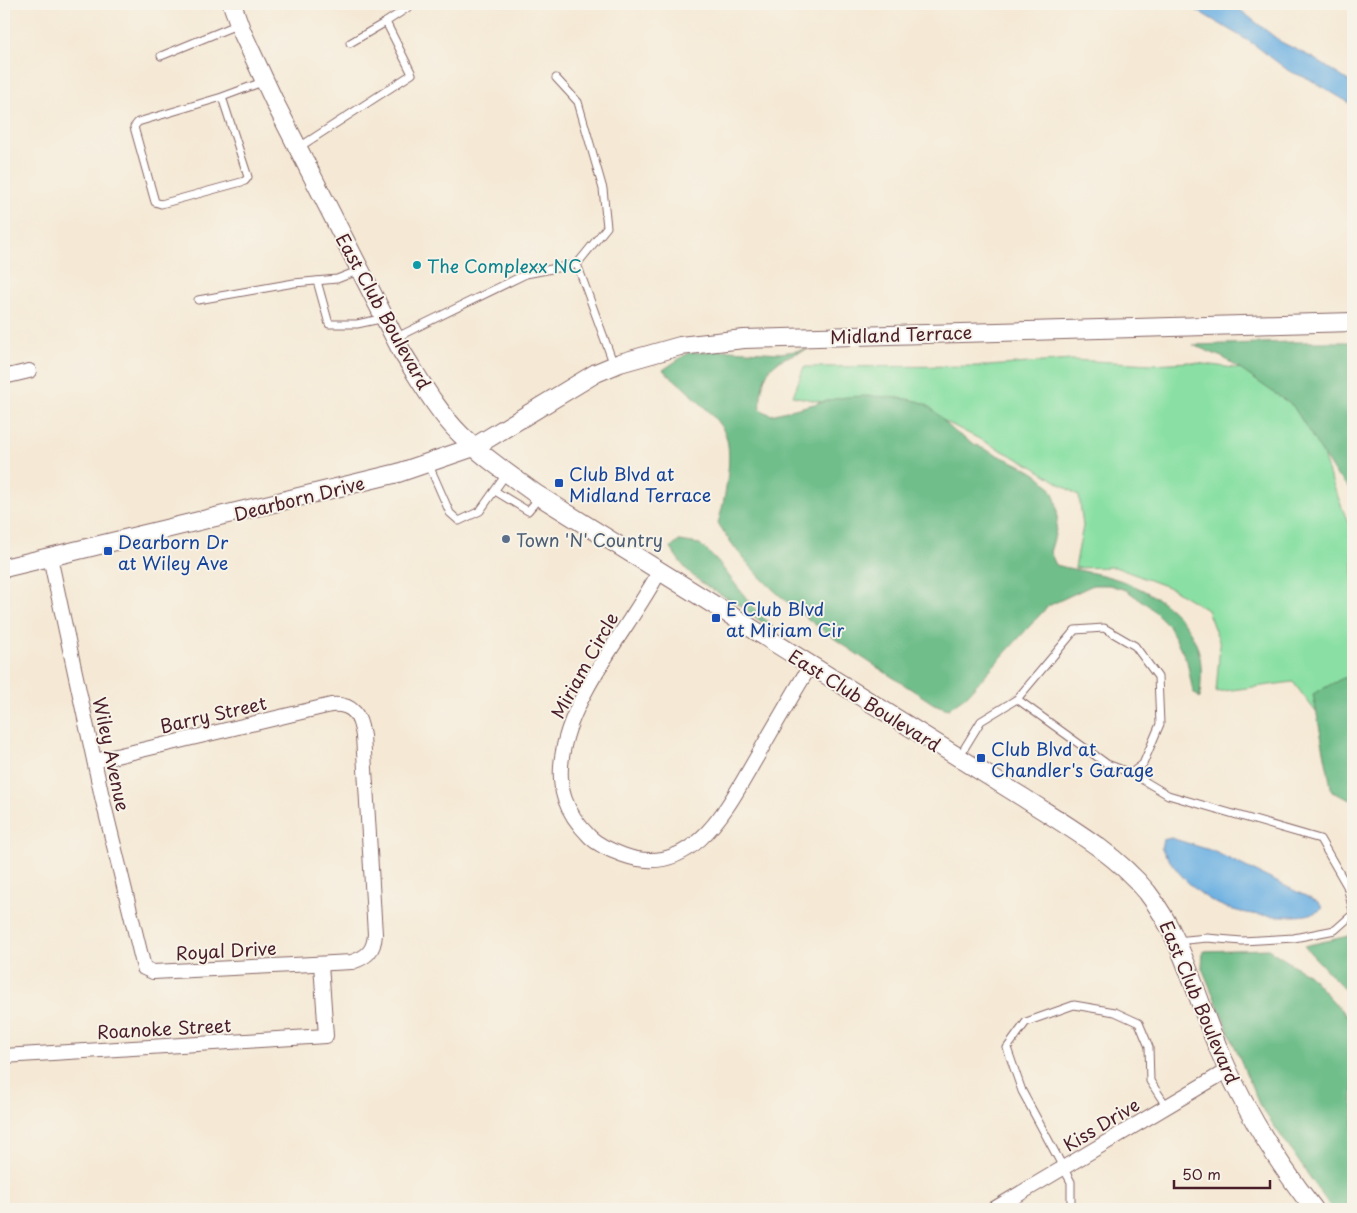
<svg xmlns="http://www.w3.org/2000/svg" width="1357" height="1213" viewBox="0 0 1357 1213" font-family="'Playpen Sans',sans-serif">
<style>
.green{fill:#8ae0a4;stroke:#6a8068}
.forest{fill:#6fbe8a;stroke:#5c6e5a}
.water{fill:#6cb0e2;stroke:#5b6886}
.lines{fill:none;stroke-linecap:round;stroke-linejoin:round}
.service-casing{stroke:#866666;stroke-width:9}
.minor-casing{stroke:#866666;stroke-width:16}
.tertiary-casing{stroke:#866666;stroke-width:20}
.service{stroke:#fff;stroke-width:7}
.minor{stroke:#fff;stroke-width:14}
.tertiary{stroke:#fff;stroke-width:18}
.culture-dot{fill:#0f9aa8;stroke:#f7f3e8;stroke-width:2}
.transit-dot{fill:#1a4fb4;stroke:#f7f3e8;stroke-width:2}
.service-dot{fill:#5c6f8a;stroke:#f7f3e8;stroke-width:2}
.labels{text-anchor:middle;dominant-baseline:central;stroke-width:4;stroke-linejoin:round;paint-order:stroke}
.culture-label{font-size:18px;fill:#0d838f;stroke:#f7f3e8;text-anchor:start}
.street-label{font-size:18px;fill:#4a1f2b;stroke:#f7f3e8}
.transit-label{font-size:18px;fill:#164399;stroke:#f7f3e8;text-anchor:start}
.service-label{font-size:18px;fill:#4e5e75;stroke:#f7f3e8;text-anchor:start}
</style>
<rect width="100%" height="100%" fill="#f7f3e8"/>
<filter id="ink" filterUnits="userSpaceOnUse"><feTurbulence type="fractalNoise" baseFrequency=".02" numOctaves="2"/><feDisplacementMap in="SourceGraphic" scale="10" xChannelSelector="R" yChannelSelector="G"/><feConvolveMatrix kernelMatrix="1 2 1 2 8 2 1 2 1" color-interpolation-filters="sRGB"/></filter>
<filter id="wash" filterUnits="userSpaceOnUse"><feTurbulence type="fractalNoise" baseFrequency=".0096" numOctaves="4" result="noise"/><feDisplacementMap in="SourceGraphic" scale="20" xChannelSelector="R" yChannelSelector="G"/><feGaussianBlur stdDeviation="1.12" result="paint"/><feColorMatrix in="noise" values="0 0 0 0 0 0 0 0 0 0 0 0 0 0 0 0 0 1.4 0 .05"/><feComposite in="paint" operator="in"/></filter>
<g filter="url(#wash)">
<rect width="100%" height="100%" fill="#f5e9d5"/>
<polygon class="green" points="1071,360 1153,364 1189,362 1248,370 1304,393 1330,477 1353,535 1353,699 1319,716 1293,682 1216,692 1220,644 1207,610 1173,589 1115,567 1075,568 1083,526 1079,496 1032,466 913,405 827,403 793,396 804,367 988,366"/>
<g class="forest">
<polygon points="1294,342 1353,342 1353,492 1336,475 1293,406 1224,358 1193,345"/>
<path d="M809,349C771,361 762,367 760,409L771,415C792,410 813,404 834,399C856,394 895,396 917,401C933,404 945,425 958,434C1012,472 1080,463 1050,552L1056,565C1070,569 1084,571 1098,574C1139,583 1184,607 1198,649C1203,663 1201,683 1200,698L1193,692L1187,661L1169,626L1149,606L1126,590L1109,585H1093L1048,606L966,696L948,709L934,704C857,653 767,604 718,523C725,501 733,457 726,436C722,420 677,381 663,370L688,353L728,350L781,353Z"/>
<path d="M679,541L700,544L718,562L754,608L775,629C762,624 756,617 745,609C713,588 692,584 671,548Z"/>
<polygon points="1353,675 1353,799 1351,800 1332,792 1313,694 1341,679"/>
<polygon points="1353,935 1353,998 1304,946"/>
<polygon points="1268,949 1309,975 1353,1023 1353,1209 1332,1209 1259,1104 1202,968 1203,951"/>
</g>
<g class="water">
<polygon points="1186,4 1230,4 1235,6 1281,42 1313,58 1353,84 1353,105 1309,79 1289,71 1252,43"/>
<path d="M1171,838L1213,851L1318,902L1323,908C1312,917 1295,916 1282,916C1222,916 1193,897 1161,848L1163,840Z"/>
</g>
</g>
<g filter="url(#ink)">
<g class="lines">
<defs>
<g id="service">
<polyline points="386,22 410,6 411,4"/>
<polyline points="161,56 239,24"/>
<polyline points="556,78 578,102 603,189 607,227 577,264 614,365"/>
<polyline points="222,97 248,177 245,181 161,204 155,202 134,127 138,122 222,97 265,81"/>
<polyline points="298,148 412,74 386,22 350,43"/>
<polyline points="317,281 329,324 357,324 385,318"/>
<polyline points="198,300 294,283 337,279 360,270"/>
<polyline points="395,338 526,274 577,264"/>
<polyline points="428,463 450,513 459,521 480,511 507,473"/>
<polyline points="495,491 528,511 540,497"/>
<polyline points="959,757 981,721 1017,699 1107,764 1131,773 1143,764 1160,724 1158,677 1135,646 1104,628 1075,630 1017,699"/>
<polyline points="1131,773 1168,795 1320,839 1347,886 1353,911"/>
<polyline points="1176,941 1207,938 1242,941 1294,938 1335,930 1353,914"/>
<polyline points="1071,1209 1071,1182 1022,1091 1007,1048 1026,1022 1074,1005 1115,1012 1139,1023 1149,1047 1150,1081 1167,1107"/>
</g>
<g id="minor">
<polyline points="4,377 29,371"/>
<path d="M50,557L102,797L144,968L153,972L352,962C367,957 374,951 375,934L363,736C360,716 354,703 331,705L95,761"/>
<path d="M659,572C631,625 573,692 563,751C556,787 565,812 590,837C599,846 612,851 623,855C694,881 729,804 758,755C775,725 792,696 810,666"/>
<polyline points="4,1056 326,1036 321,964"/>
<polyline points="994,1209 1228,1070"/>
</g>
<g id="tertiary">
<path d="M232,4L242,32L276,105L402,352C420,380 437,411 460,434C483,457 510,475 536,494L1024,798C1067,826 1114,852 1147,892C1183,938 1196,998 1219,1050C1243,1107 1276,1161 1314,1209"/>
<polyline points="4,568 398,473 474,447 596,373 620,363 680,346 744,339 1353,322"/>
</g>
</defs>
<use href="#service" class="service-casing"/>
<use href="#minor" class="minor-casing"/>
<use href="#tertiary" class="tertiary-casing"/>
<use href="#service" class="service"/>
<use href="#minor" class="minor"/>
<use href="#tertiary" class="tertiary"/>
</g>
</g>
<circle class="culture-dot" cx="417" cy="265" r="5"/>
<g class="transit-dot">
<rect x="554" y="478" width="10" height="10" rx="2.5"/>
<rect x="103" y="546" width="10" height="10" rx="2.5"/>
<rect x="711" y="613" width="10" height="10" rx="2.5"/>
<rect x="976" y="753" width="10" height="10" rx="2.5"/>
</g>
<circle class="service-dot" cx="506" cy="539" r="5"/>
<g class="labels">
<g class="culture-label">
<text x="427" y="265">The Complexx NC</text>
</g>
<g class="street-label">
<text transform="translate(384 311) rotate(61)">East Club Boulevard</text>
<text transform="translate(901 334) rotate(-2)">Midland Terrace</text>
<text transform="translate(299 498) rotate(-14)">Dearborn Drive</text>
<text transform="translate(584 665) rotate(-61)">Miriam Circle</text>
<text transform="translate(865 700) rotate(32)">East Club Boulevard</text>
<text transform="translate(213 714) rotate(-13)">Barry Street</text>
<text transform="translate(112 754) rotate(78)">Wiley Avenue</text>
<text transform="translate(226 950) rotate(-3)">Royal Drive</text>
<text transform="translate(1200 1002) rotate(67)">East Club Boulevard</text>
<text transform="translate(164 1028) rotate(-3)">Roanoke Street</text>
<text transform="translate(1101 1124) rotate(-31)">Kiss Drive</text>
</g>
<g class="transit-label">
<text x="569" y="473">Club Blvd at<tspan x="569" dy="21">Midland Terrace</tspan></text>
<text x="118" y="541">Dearborn Dr<tspan x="118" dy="21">at Wiley Ave</tspan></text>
<text x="726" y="608">E Club Blvd<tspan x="726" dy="21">at Miriam Cir</tspan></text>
<text x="991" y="748">Club Blvd at<tspan x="991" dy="21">Chandler's Garage</tspan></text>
</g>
<g class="service-label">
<text x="516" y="539">Town 'N' Country</text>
</g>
</g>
<rect width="1357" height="1213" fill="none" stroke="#f7f3e8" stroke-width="20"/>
<path d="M1174 1180v8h96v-8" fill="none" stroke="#4a1f2b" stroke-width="2.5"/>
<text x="1182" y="1180" font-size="15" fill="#4a1f2b" stroke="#f7f3e8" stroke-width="4" paint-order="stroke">50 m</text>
</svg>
